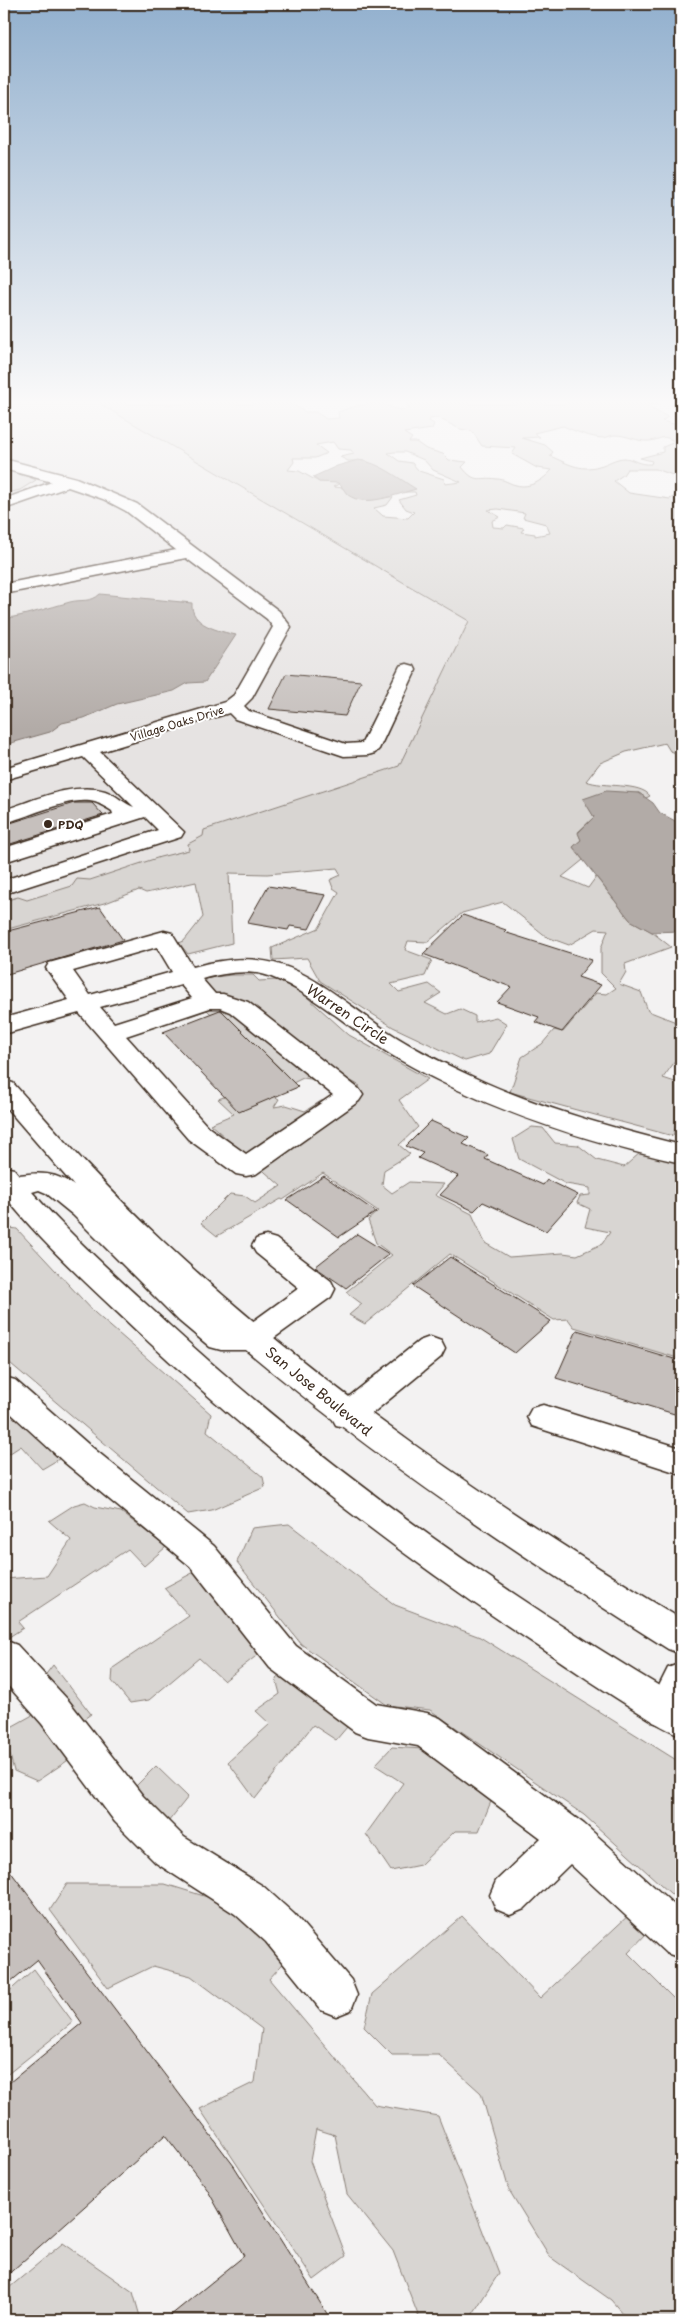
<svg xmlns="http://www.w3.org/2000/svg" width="685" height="2324" viewBox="0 0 685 2324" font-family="'Playpen Sans',sans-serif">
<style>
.built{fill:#e6e3e2}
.green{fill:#d8d5d2;stroke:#8a8078;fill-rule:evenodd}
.water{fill:#b2aba7;stroke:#827770}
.building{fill:#c6c0bd;stroke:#3b2a1e}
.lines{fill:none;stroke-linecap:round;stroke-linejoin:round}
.minor-casing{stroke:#3b2a1e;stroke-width:3}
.major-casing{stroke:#3b2a1e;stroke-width:3}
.minor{fill:#fff;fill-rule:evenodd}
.major{fill:#fff;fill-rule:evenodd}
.poi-dot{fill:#3b2a1e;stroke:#fff;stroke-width:2}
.labels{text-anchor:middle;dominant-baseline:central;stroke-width:4;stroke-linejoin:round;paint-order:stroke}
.far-street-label{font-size:11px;fill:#3b2a1e;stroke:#fff}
.far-poi-label{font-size:11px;font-weight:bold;fill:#3b2a1e;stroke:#fff;text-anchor:start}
.street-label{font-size:14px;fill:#3b2a1e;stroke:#fff}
</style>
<rect width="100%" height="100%" fill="#f3f2f2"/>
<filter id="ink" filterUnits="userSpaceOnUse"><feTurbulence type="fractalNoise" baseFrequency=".02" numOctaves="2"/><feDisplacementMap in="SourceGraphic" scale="10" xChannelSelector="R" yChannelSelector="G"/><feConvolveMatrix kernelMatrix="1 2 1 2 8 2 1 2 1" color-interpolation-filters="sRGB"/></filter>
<g filter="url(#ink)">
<polygon class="built" points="4,404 100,404 469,621 399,766 213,827 213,847 4,912"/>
<g class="green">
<path d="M100,404H292L305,412H316L326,419L339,418L338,412C352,407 367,402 382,404C394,406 395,413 410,408L406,404H660L646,406L668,417L662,421L681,426V478L656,469H627L623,475L614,481L629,493L670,499L676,495L681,494V763L676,762L680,754L670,751L665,743L626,752L600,763L586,781C603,788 640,782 650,796L646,798L639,793L584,799L594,817L578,832L581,840L573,847L583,860L562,877L588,888L596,877L630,920L652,932L671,947L625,964L626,972L619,984L641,992L648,1011L681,1024V1053L663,1078L681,1084V1108L673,1136L510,1092L522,1057L542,1044L554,1030L563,1032L596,993L607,994L616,988L601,973V948L608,930L596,929L569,945L547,937L503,902L462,913L428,942L408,941L405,950L432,960L425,976L391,984L399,992L429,984L441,993L425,1003L447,1014L460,1009L475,1016V1022L496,1017L507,1024L489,1054L465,1061L393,1027L320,981L307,958L273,960L272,948L319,928L339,892L333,888L330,880L341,875L337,868L267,874L229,873L232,943L188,954L179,943L184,941L203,917L196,882L146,893L139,890L108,902L4,930V901L18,897L27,900L72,886L77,879L90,880L160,857L189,850L188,844L203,836L204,830L399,766L469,621ZM438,418L460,429L472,431L482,446L516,448L512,454L537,468L552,470C543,480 530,489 516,485C510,484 504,479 497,479C479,476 476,485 462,467L467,462L449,460L443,454L426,449L416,442H409L412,438L404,433L432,429L434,424L429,421L430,419ZM563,426C575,431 591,438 604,438C608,437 612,435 615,435C627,435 638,442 649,441C662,440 662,433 675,442L663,447V452L640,458L652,461L651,464C638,465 634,459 625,458C615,458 608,464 599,466C580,472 567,463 550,456L553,452L545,445L522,438L540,437L534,433ZM333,442L338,449L351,450L354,454L340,457L348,461H366L415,489L405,492H415L416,495L399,500L406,509L414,512L408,518L383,516L374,508L387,505L393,497C385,496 380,499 372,500C363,501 355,497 347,494L344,488L333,487L339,484L338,482H319L299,471L288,470L294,462L293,458H315L327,453L316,445ZM394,452H405L424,460L433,470L461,482L445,484L444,479L419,471L412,463L399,461L388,453ZM498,509L525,513L523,518L546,524L550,533L535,536V534L521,532L524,528L507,525L504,528L493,527L492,521L500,517L488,510Z"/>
<polygon points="4,467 36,480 20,490 4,494 4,484 8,482 4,478"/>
<polygon points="231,975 253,975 259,981 277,980 298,989 349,1035 428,1079 399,1100 418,1127 399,1145 410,1154 384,1170 382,1185 392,1193 409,1182 444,1184 435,1195 472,1214 485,1243 509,1257 563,1253 577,1255 602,1244 610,1232 585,1227 590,1209 577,1203 580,1196 590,1195 590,1188 566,1184 519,1159 513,1139 532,1127 543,1128 555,1143 578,1145 597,1160 624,1167 641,1152 681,1162 681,1359 574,1327 568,1319 554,1320 450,1254 365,1324 349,1315 362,1304 346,1292 392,1255 376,1243 368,1220 378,1211 323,1173 283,1200 281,1199 217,1236 201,1223 230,1194 245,1196 255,1203 281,1186 210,1124 234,1114 218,1099 257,1086 279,1099 274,1107 286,1105 305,1111 321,1101 335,1099 360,1086 342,1076 325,1081 303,1078 287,1086 274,1075 282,1070 262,1051 246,1048 207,1010 188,1017 199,989 208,978"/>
<polygon points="4,1227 17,1229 95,1313 211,1414 207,1431 263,1477 265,1487 212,1510 188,1514 4,1358"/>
<polygon points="4,1402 53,1439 59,1459 42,1469 21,1446 4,1457"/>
<polygon points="85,1502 95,1507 121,1512 166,1547 144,1566 128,1549 18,1622 23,1628 6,1639 4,1636 4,1579 47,1576 71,1540 49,1521 74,1505"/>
<polygon points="289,1524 395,1605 480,1637 681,1763 681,1903 584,1815 430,1710 387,1705 301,1644 237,1562 252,1528"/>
<polygon points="200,1569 264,1650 224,1681 199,1658 149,1700 130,1703 112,1681 113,1668 189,1616 164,1588"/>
<polygon points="53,1665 91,1714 74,1726 40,1682"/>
<polygon points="287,1670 353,1720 336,1740 313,1725 255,1799 228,1762 270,1724 256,1711 280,1694 276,1679"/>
<polygon points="38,1712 71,1745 67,1761 37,1781 14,1771 4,1731"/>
<polygon points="392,1747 422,1749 492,1799 479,1831 455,1831 420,1865 391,1871 366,1834 403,1783 375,1765"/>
<polygon points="156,1766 188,1797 164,1827 130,1792"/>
<polygon points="67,1884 165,1884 217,1900 289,1957 269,1979 375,2105 438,2116 499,2273 469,2320 420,2320 393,2251 347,2194 335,2135 316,2129 310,2161 346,2256 314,2280 200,2109 255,2082 262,2029 191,1976 153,1966 108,1988 50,1910"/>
<polygon points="631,1913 649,1931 628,1953 681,2006 681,2320 628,2320 611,2300 550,2257 509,2190 481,2093 439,2055 392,2055 364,2027 372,1994 462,1916 540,1998"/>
<polygon points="34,1969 73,2022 4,2077 4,1996"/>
<polygon points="63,2243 133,2292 141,2320 4,2320 4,2292"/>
</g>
<g class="water">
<path d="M358,460C379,462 398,478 416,489C397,494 366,508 348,495C345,492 342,486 338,483L319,482L313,477L337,466Z"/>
<path d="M100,594L192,603C190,625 219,631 236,635L205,682L188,683L174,691L117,704L84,718L62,723L50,732L4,745V619C27,615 48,608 70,602C81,599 91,603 100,594Z"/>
<polygon points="606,791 639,793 653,803 660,813 681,824 681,931 652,932 630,920 573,847 581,840 578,833 594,817 583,799"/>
</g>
<g class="building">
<polygon points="286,674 361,681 345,716 269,709"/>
<polygon points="74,803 92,803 103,815 4,846 4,825"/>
<polygon points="268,886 326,895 309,929 290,926 288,930 247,923"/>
<polygon points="100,907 123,940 4,975 4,932"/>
<polygon points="463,915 506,930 504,932 592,960 578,977 601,985 562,1032 535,1022 539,1017 497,1002 511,987 423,954"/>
<polygon points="220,1010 222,1011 298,1087 239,1112 163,1032"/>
<polygon points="431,1121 469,1138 463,1144 488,1155 485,1159 543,1185 547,1180 578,1195 546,1231 483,1202 474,1211 440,1195 458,1176 418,1158 423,1153 406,1146"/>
<polygon points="324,1176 376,1212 339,1237 287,1200"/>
<polygon points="357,1234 389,1254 346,1288 315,1267"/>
<polygon points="450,1257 551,1321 515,1353 413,1286"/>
<polygon points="577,1330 681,1361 681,1416 556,1378"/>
<polygon points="4,1863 234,2166 331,2320 165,2320 244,2256 207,2189 165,2135 4,2278 4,2087 82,2023 37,1960 4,1987"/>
</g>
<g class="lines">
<defs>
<g id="minor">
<path d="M4,459L76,478L137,504L279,611L291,627L252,698L244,706L249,711L346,744L362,743L398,670L400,666L407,664L414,666L416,670L379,749L375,753L368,755L344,756L235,719L229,713L100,752L184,832L181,837L4,894V880L158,830L145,817L4,862V848L113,814L112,811C107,808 101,804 95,802C71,795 28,817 4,823V810C35,800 72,782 105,791C115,794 126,805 134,807L83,757L4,780V768L225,702L234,695L273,627L267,619L186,558L4,594V584L176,550L126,511L103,499L68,487L4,509V499L52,482L4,469Z"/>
<path d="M164,931L172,933L193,967C284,941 317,984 387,1031C417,1051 451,1067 484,1082C547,1110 614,1128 681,1145V1163C584,1141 487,1110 400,1060C356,1035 315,993 269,976C248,969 223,973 202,979L215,994H223L248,1002L359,1089L363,1095L359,1101L256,1174L246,1176L236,1174L188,1139L79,1013L4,1034V1018L69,1000L46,968L49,963ZM157,947L172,972L90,995L73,971ZM181,985L192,998L114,1023L100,1007ZM210,1008H220L230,1012L333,1095L246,1154L208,1127L126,1036Z"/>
<polygon points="266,1236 276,1239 331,1281 335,1289 331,1297 263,1346 252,1349 241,1346 237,1338 241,1330 299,1288 256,1253 252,1246 256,1239"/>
<polygon points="430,1337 441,1341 445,1349 441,1357 358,1425 347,1428 336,1425 331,1416 336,1407 419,1341"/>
<polygon points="4,1377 15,1380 88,1444 214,1546 296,1646 376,1704 427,1713 440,1718 584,1824 681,1911 681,1958 666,1953 570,1864 524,1909 510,1915 496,1909 490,1895 496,1881 541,1838 418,1746 368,1737 355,1732 270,1668 190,1566 64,1462 4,1407"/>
<polygon points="543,1405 681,1448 681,1474 532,1426 527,1417 532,1408"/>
<polygon points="4,1640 17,1645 68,1700 143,1796 184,1837 263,1886 294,1914 351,1980 357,1995 351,2010 336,2016 321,2010 266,1942 235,1914 156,1863 115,1822 42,1724 4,1681"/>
<polygon points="681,1663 681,1717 679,1722 666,1727 653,1722 647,1710 668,1668"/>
</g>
<path id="major" d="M4,1081L13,1083C62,1138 111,1193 165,1243C321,1389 499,1508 681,1619V1654L668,1649C522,1557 379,1461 246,1350H221L210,1347L179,1321L73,1215L46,1193L39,1190L32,1192C74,1239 122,1282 169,1325C325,1468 499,1591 681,1699V1735C663,1729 648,1718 632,1708C602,1689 573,1670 544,1650C399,1555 264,1451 138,1332C92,1288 43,1245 4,1195V1167L14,1169L19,1175C39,1172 57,1172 74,1186L4,1105Z"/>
</defs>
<use href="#minor" class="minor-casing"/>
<use href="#major" class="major-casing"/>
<use href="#minor" class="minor"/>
<use href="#major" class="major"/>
</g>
</g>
<linearGradient id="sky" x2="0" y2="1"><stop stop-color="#92b0ce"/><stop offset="0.55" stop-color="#faf9f9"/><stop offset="1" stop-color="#faf9f9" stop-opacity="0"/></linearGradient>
<rect width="685" height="730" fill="url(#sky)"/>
<circle class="poi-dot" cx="48" cy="824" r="5"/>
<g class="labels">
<g class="far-street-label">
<text transform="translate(177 723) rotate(-17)">Village Oaks Drive</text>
</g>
<g class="far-poi-label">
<text x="58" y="824">PDQ</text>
</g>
<g class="street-label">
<text transform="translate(348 1014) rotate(34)">Warren Circle</text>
<text transform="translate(319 1391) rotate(39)">San Jose Boulevard</text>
</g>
</g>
<rect width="685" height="2324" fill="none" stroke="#fff" stroke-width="20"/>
<rect x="10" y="10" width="665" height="2304" fill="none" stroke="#3b2a1e" stroke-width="2" filter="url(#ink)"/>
</svg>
